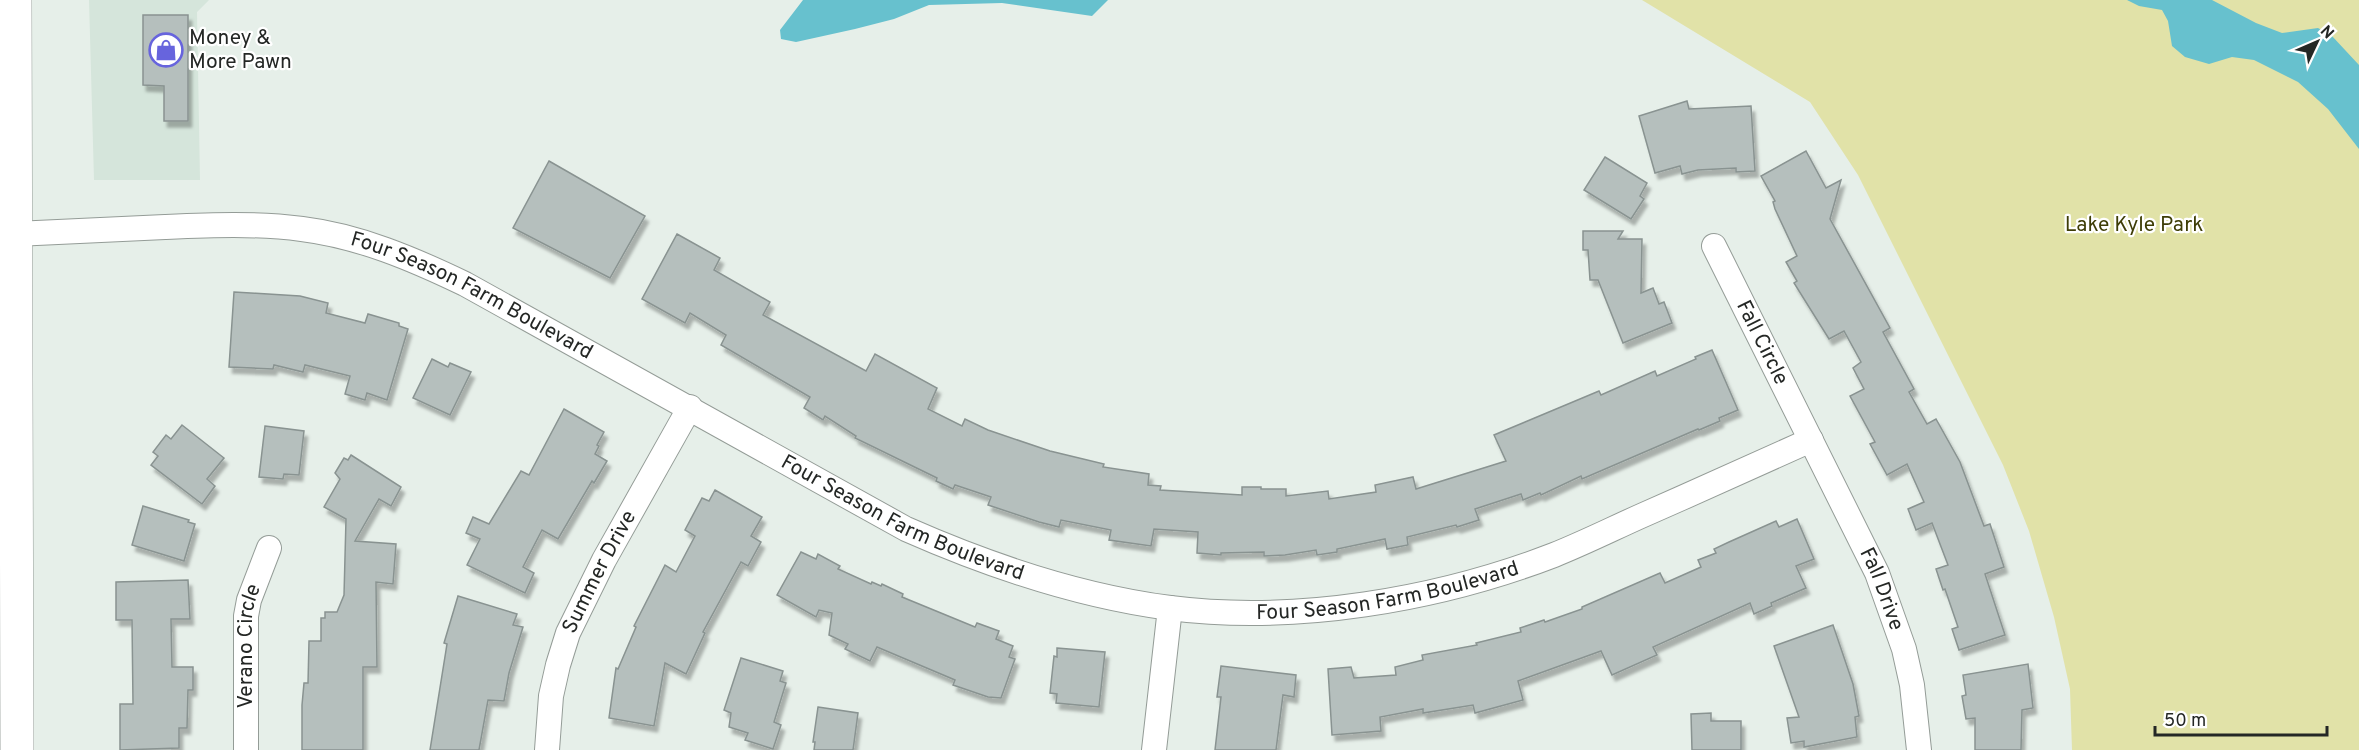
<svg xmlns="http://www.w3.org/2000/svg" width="2359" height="750" viewBox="0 0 2359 750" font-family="Overpass,sans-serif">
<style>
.built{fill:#d5e5db}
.green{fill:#e1e2a8}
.water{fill:#67c1ce}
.building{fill:#b5bfbd;stroke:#899391;stroke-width:1.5;filter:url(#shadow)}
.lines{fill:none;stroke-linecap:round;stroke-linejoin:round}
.street-casing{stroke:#949c97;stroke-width:26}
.secondary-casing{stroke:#949c97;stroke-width:34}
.street{stroke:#fff;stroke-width:24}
.secondary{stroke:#fff;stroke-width:33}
.labels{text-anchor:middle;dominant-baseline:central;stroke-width:4.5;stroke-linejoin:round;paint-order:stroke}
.poi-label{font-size:21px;fill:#242725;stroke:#fff;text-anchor:start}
.park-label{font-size:21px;fill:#3e3d06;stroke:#fff}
.street-label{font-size:21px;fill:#242725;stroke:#fff}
</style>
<defs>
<filter id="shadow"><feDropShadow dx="3.5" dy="6" stdDeviation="1.5" flood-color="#0004"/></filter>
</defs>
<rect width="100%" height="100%" fill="#e6efe9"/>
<polygon class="built" points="89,0 209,0 197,12 200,180 94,180"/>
<polygon class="green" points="1642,0 2359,0 2359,750 2072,750 2070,689 2054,617 2029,531 2003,465 1858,175 1810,102"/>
<g class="water">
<polygon points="803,0 1108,0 1092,16 1002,3 929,5 894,19 855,29 796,42 781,39 780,30"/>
<polygon points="2127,0 2212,0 2256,23 2282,33 2318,28 2332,36 2359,65 2359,149 2328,109 2298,82 2254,60 2232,57 2209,64 2185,57 2172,46 2168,21 2162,10 2139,6"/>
</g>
<g class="building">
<polygon points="143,15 188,15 188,121 164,121 164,86 143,85"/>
<polygon points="1687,101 1689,109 1751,106 1755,171 1736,172 1736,168 1698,170 1682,174 1680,166 1655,173 1639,116"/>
<polygon points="1806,151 1826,188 1841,180 1830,219 1890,328 1883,332 1914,389 1909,392 1927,424 1936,419 1960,462 1984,526 1990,524 2004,567 1985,574 2005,635 1959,650 1952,629 1958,627 1945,589 1943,590 1936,569 1948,565 1932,523 1916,530 1908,509 1924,502 1907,464 1887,475 1870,444 1875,442 1850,396 1864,389 1853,368 1861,362 1844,331 1829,339 1794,283 1797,281 1786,262 1797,256 1775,209 1773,202 1775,201 1761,176"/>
<polygon points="1605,157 1647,183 1640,196 1644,199 1631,219 1584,190"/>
<polygon points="549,161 645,216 610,278 513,228"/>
<polygon points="1583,231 1623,231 1618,239 1642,239 1641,293 1653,288 1659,304 1664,302 1672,323 1623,343 1598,280 1590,280 1588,250 1583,250"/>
<polygon points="677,234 720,258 714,270 770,302 763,315 866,371 875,354 937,388 928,409 962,426 965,419 988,430 1050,451 1104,464 1103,467 1149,474 1148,485 1161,486 1160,490 1242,495 1242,487 1261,487 1261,489 1286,489 1286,496 1328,491 1329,499 1376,492 1375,485 1413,477 1416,489 1506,461 1494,435 1599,391 1601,395 1655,371 1657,376 1696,359 1695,357 1712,350 1738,410 1719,418 1720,421 1699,430 1698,429 1582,479 1581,476 1541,495 1540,493 1523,500 1521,494 1475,509 1479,520 1457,527 1456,525 1407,537 1408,545 1387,549 1385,539 1337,549 1337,552 1317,555 1316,550 1285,555 1264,556 1264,552 1221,553 1221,555 1197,553 1198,532 1154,529 1151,546 1109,540 1111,530 1061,520 1059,527 1039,522 988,505 991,497 955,485 953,489 936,481 937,478 855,438 856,436 825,416 823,420 804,408 810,397 721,345 726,335 690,313 685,323 642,299"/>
<polygon points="234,292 300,296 328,303 326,313 365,323 368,314 399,323 399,326 408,329 387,400 367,393 365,400 345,394 350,376 305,365 303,372 274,365 273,369 229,367"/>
<polygon points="432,359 448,367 450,363 471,372 450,415 413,398"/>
<polygon points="564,409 604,432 597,445 599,446 595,454 607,461 594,483 592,481 558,539 542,530 523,567 534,573 525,593 467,565 480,539 466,533 473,517 489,524 521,471 529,475"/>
<polygon points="182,425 224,458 207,479 215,486 202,504 151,465 158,456 153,452 166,435 171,439"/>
<polygon points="265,426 304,431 299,475 284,474 283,479 259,477"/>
<polygon points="351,455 401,487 391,506 379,499 355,541 396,544 393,584 376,582 377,667 363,667 363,750 302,750 302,705 304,683 308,683 309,641 321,641 321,618 325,618 325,612 337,612 344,595 346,519 324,507 340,479 335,473 344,458 348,460"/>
<polygon points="715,490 762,517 751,536 761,542 748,566 741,562 703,632 705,633 686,674 665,663 654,726 609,718 616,668 618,669 636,627 634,626 665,565 676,572 695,536 685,530 702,498 709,501"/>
<polygon points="143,506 189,520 188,522 195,524 184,561 132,545"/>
<polygon points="1797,519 1814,559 1796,566 1806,588 1771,603 1772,606 1754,614 1750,603 1653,647 1657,655 1612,675 1601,651 1518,681 1523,700 1475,713 1473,705 1423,713 1423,709 1380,717 1381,731 1332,735 1328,669 1351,667 1354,678 1396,675 1395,667 1423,660 1422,655 1477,645 1476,643 1521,632 1520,628 1544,620 1545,622 1582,609 1582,607 1660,573 1665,583 1701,567 1698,560 1716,553 1714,549 1729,542 1776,521 1779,527"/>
<polygon points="801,552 816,559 818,554 840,566 838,569 871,584 872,582 881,586 882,584 903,594 902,597 975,627 977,623 999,631 996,639 1013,646 1009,657 1015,659 1001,698 988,697 953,685 955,680 877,647 870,661 845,649 848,644 829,635 832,613 819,610 816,617 777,595"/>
<polygon points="188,580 190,619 171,619 172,667 193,667 193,690 188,690 187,728 179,728 179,748 120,750 120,704 133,704 132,620 116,620 116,582"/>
<polygon points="458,596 517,614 513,625 523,627 509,673 504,701 488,700 479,750 430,750 447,644 444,643"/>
<polygon points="1833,625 1853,684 1859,716 1855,717 1857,737 1804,747 1804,741 1791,743 1787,718 1799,717 1774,646"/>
<polygon points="1057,648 1105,652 1099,707 1056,703 1057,694 1050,693 1054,656 1057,657"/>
<polygon points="741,658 783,671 780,681 786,683 774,722 781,725 773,749 745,740 748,733 729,727 731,713 724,710"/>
<polygon points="2028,664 2033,708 2022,710 2021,750 1975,750 1975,718 1966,719 1962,696 1966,695 1963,675"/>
<polygon points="1221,666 1296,675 1294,697 1283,695 1276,750 1215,750 1221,697 1217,697"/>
<polygon points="818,707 858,713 853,750 814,750 815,742 813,742"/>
<polygon points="1711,713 1711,721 1741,721 1741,750 1692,750 1691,714"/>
</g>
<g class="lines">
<defs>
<g id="street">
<path id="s1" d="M15,234C65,232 115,229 165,227C211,225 256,223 302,229C359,236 413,259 465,284L906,529C990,566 1078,596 1170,608C1295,624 1437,600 1554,555C1584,543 1612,529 1641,516C1698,491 1755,465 1811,440"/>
<path id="s2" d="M1714,246L1877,573L1904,649L1912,685L1919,750"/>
<path id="s3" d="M246,750V616L249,600L269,548"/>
<path id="s4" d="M547,750L551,696L558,665L568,633L604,560L690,407"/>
<polyline points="1154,750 1170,608"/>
</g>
<polyline id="secondary" points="15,0 17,750"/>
</defs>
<use href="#street" class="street-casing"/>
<use href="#secondary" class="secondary-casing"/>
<use href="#street" class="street"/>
<use href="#secondary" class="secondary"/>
</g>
<defs>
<symbol id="shop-ring" viewBox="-11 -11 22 22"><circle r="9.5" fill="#fff" stroke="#6764dd" stroke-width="1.5"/><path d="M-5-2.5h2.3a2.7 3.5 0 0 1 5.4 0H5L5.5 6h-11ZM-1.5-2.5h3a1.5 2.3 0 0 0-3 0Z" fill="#6764dd"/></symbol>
</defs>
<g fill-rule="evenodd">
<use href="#shop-ring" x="147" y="31" width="38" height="38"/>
</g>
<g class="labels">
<g class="poi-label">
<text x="189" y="38">Money &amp;<tspan x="189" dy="24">More Pawn</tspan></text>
</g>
<g class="park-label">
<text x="2134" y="225">Lake Kyle Park</text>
</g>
<g class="street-label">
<text stroke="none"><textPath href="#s1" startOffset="471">Four Season Farm Boulevard</textPath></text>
<text stroke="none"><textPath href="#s2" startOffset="108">Fall Circle</textPath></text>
<text stroke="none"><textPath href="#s1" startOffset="957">Four Season Farm Boulevard</textPath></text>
<text stroke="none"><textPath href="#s4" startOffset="188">Summer Drive</textPath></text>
<text stroke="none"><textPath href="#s1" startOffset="1461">Four Season Farm Boulevard</textPath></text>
<text stroke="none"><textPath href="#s2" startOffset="382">Fall Drive</textPath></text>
<text stroke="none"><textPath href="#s3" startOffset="104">Verano Circle</textPath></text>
</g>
</g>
<g transform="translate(2317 42) rotate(46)" stroke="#ffffff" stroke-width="4.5" paint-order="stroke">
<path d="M0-4.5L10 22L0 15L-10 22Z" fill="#242725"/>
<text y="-9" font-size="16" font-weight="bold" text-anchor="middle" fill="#242725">N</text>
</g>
<path d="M2155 726v9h172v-9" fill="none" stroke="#242725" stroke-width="3"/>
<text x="2164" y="726" font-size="18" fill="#242725" stroke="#ffffff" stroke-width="4.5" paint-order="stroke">50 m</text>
</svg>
